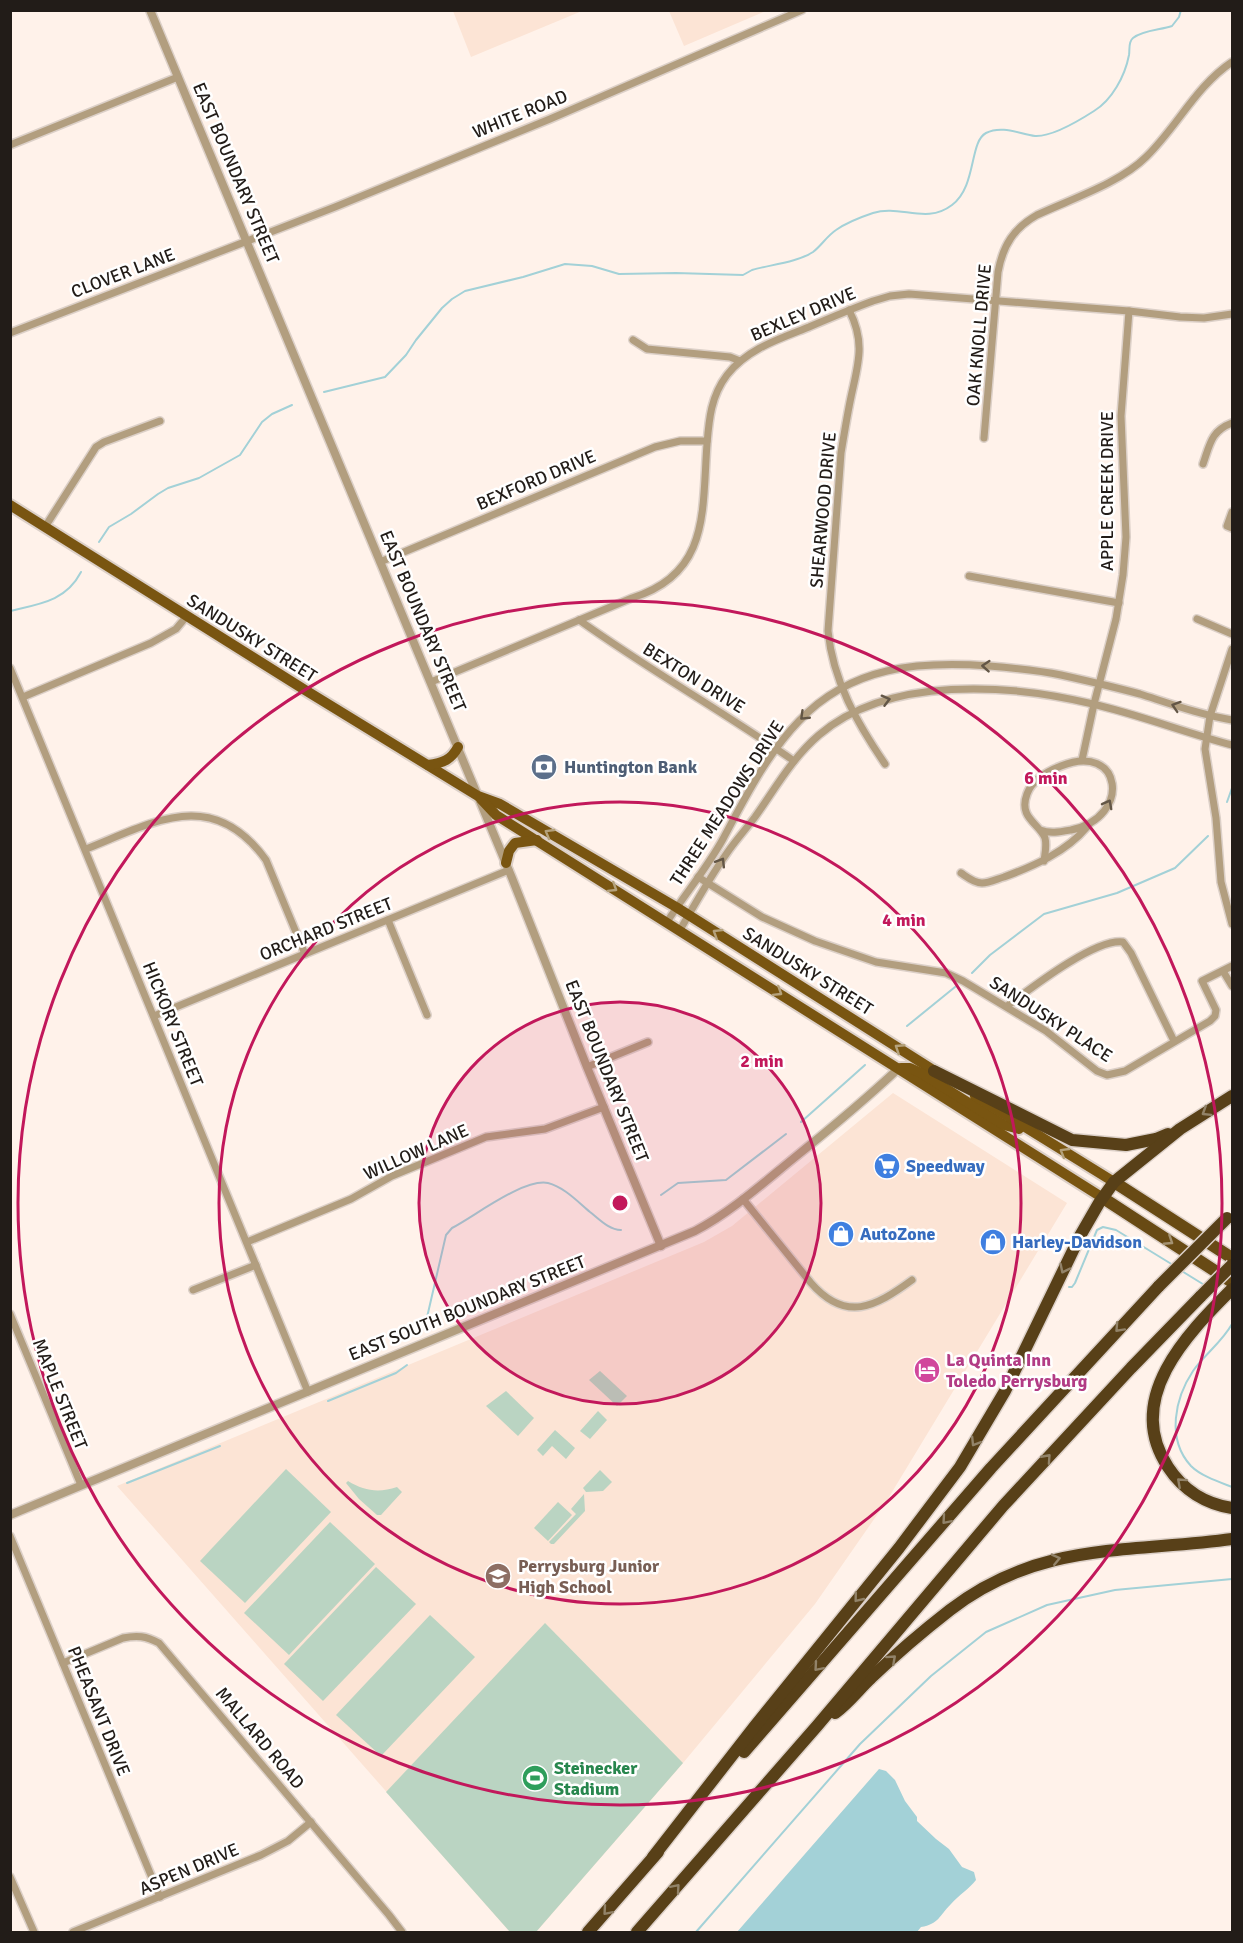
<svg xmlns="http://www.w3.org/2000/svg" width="1243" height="1943" viewBox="0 0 1243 1943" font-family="Signika,sans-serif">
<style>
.built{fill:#fce4d5}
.green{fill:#bad4c2}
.water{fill:#a3d1d7}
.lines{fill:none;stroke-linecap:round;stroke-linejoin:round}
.stream{stroke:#a3d1d7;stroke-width:2}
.minor-casing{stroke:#dcd0c8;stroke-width:10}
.tertiary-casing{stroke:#dcd0c8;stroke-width:11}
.primary-casing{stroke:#dcd0c8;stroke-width:14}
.trunk-casing{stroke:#dcd0c8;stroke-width:15}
.motorway-casing{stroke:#dcd0c8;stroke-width:15}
.minor{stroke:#b29e7f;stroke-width:7}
.tertiary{stroke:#b29e7f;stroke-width:8}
.primary{stroke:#795511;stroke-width:10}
.trunk{stroke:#684a14;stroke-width:12}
.motorway{stroke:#584018;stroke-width:12}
.motorway-bridge-casing{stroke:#dcd0c8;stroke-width:15;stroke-linecap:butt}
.motorway-bridge{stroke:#584018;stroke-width:12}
.oneway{stroke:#635646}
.oneway2{stroke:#b5a27c}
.oneway3{stroke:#928369}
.oneway4{stroke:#a49272}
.ring{fill:none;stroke:#c2185b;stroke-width:3}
.labels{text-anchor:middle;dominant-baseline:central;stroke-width:5;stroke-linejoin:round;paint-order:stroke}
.street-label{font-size:18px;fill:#221c18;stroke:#fff}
.service-label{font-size:18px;font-weight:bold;fill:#4e5e75;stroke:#fff;text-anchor:start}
.shop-label{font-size:18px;font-weight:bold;fill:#366cbe;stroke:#fff;text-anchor:start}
.hotel-label{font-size:18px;font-weight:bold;fill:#b23c85;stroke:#fff;text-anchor:start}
.education-label{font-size:18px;font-weight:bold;fill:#785e54;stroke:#fff;text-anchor:start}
.leisure-label{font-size:18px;font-weight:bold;fill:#27864d;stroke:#fff;text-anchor:start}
.centre{fill:#c2185b;stroke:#fff;stroke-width:3}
.ring-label{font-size:18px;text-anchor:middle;font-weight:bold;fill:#c2185b;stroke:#fff;stroke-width:5;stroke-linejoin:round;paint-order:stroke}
</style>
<rect width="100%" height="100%" fill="#fff2ea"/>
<g class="built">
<polygon points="453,11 582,11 471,57"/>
<polygon points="669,11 766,11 684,46"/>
<polygon points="893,1093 1067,1203 886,1502 815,1604 683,1763 536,1932 510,1932 117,1486 704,1242 732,1226"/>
</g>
<g class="green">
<polygon points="600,1371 627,1396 617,1406 589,1380"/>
<polygon points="506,1391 534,1418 518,1436 486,1406"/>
<polygon points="598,1411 607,1420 590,1439 580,1431"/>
<polygon points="555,1430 575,1448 566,1459 552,1446 543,1456 537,1450"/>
<polygon points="286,1469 331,1512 245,1603 200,1561"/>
<polygon points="600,1470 612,1482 603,1491 586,1492 583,1488"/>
<path d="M348,1481C364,1491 379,1493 397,1487L402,1492L381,1515H377L359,1499L346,1483Z"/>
<polygon points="584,1494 585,1511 554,1544 551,1544 549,1542 576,1514 571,1509"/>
<polygon points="558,1502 572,1515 548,1541 534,1528"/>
<polygon points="330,1522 375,1564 289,1655 244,1613"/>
<polygon points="376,1567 416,1604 323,1701 284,1664"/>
<polygon points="430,1615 475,1657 381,1756 336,1715"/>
<polygon points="545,1623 683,1763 536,1932 510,1932 386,1792"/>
</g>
<path class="water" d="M879,1769L886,1771L895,1780L905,1801L917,1817V1821L936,1839L949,1849L962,1867L974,1872L976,1880C969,1889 959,1895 951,1904C939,1916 939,1924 921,1927L917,1932H737Z"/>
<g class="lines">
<g class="stream">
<path d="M324,392L385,377L406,355L416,340L442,308L452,299L465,291L523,277L565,264L592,266L619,274L676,273L743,275L752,270C769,265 798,262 813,252C821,246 827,236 836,230C846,223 861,217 873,213C900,204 926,225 952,205C977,186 969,142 986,133C1002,125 1020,134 1035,136C1052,137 1080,120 1094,111C1112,100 1125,76 1129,55C1130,49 1128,42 1133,38C1143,30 1161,30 1172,26L1179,17L1181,10"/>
<polyline points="99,542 109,527 131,514 158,494 168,488 199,478 240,455 262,422 272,414 292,405"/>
<path d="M10,611C40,604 66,601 81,572"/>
<polyline points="1227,802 1232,788"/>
<polyline points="972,973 990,955 1044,914 1117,893 1175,868 1208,836"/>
<polyline points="907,1026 955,987"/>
<polyline points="801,1122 865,1065"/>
<polyline points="661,1195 678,1183 726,1180 786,1134"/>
<polyline points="1180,1270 1206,1286"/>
<polyline points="1069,1287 1072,1287 1075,1283 1097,1230 1103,1227 1116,1230 1173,1265"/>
<path d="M1232,1324C1222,1342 1205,1354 1193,1371C1175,1398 1166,1439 1191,1466C1201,1476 1219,1482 1232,1487"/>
<path d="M425,1326L446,1235L452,1228C475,1216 524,1178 548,1183C564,1187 578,1202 590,1212C599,1219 609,1230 621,1230"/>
<polyline points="328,1401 396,1373 407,1365"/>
<polyline points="127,1483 220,1446"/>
<polyline points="696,1932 860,1744 931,1676 986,1632 1047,1605 1115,1590 1232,1579"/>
</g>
<defs>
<g id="minor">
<polyline points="10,145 178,77"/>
<path d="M849,310C866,343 858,364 851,397C847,416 844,435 841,453L828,631C833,681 857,723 885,764"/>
<polyline points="10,333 335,207 550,119 802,10"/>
<polyline points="633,340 647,349 730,357 740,361"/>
<path d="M984,438L998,272C1003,245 1014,228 1037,215C1071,199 1120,183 1146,157C1177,127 1196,86 1232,62"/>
<path d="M1203,464C1210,444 1211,431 1232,423"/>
<polyline points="1232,512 1227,526 1232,528"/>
<polyline points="45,527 96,447 104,442 160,421"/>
<polyline points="380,562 655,447 680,441 707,441"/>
<polyline points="969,576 1119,603"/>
<polyline points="1197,619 1232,634"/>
<path d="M579,620C649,670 724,712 794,761"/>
<polyline points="1232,649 1210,716 1205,749 1216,818 1221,882 1232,924"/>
<polyline points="10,668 308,1392"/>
<path d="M431,682L632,598C710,574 702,511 707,444C709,419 711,396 727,375C747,349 779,339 809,327C830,318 851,309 873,301L890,296L909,294L1129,311L1180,317L1204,318L1232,314"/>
<polyline points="23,697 151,643 176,629 186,617"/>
<polyline points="1082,760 1094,704 1116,619 1123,575 1126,537 1121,416 1129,311"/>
<path d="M1040,830C1050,834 1060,832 1071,830C1133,817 1122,741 1061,766C1048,771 1032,780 1027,794C1018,818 1039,823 1045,838C1047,846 1045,853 1044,861"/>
<path d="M86,849C152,823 212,785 266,860L305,954"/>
<path d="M961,873C967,877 974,883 982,883C989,883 997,879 1004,877C1034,866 1066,852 1087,827"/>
<polyline points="698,877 762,917 815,941 876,962 946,973 963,981 1046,1031 1097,1071 1107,1075 1125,1071 1210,1021 1215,1016 1216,1010 1202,981 1232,966"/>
<polyline points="388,920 427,1015"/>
<path d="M667,922C685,894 707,868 723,839C745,798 767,754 799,721C851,666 918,661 989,666C1013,668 1037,670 1061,675C1088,681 1114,687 1140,694C1171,704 1201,715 1232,720"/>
<path d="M680,930C695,904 710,877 727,853C736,840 746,829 755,817C775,789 792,758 819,735C889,675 1010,684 1093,704C1140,715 1186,733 1232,745"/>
<polyline points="1223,971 1232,986"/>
<path d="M1007,1006C1030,989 1095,938 1123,942L1131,953L1174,1041"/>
<polyline points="154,1016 509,870"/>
<polyline points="587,1067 648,1042"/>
<path d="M743,1199L811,1283C846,1323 875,1307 912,1280"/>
<polyline points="247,1242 351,1199 392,1176 486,1137 545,1129 604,1107"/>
<polyline points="193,1290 256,1265"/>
<polyline points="10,1314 81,1485"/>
<polyline points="10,1536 160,1897"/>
<path d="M63,1663L123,1638C137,1635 146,1636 159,1643L389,1915L402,1932"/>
<polyline points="10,1877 34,1932"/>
<polyline points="73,1932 261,1855 288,1841 311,1822"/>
</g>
<g id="tertiary">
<polyline points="150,10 512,878 587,1067 661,1246"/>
<path d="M10,1515L695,1231C731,1212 762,1184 794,1158C830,1129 865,1100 899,1068"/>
</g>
<g id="primary">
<polyline points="10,505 305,690 478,796 500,804 676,907 941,1075"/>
<path d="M428,765C443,763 451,760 458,747"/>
<polyline points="481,799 496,815 1103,1198"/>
<polyline points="506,863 509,851 515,843 537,840"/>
<polyline points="901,1068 910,1068 921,1073 1004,1125 1019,1129"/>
<polyline points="975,1096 1114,1182"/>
</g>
<g id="trunk">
<polyline points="1114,1182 1232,1258"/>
<polyline points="1103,1198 1232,1282"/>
</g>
<g id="motorway">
<polyline points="934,1071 1072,1140 1126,1145 1156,1139 1168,1134"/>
<path d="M1232,1289C1187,1334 1123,1399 1168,1467C1183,1490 1206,1504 1232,1508"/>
<path d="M835,1713C849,1703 859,1689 871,1678C896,1654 923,1631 950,1610C1039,1541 1130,1553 1232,1539"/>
<polyline points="744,1752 991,1468 1159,1286"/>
<polyline points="653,1857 755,1726 899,1548 960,1467 1005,1391 1080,1236 1099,1203 1114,1182 1180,1129 1232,1096"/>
<polyline points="588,1932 658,1852"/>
<polyline points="637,1932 817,1726 1003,1506 1131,1368 1201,1296"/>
</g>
</defs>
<use href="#minor" class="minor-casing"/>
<use href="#tertiary" class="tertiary-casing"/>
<use href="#primary" class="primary-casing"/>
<use href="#trunk" class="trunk-casing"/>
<use href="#motorway" class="motorway-casing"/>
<use href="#minor" class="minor"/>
<use href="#tertiary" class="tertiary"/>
<use href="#primary" class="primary"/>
<use href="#trunk" class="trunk"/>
<use href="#motorway" class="motorway"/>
<defs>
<g id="motorway-bridge">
<polyline points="1159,1286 1227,1218"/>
<polyline points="1201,1296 1232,1265"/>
</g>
</defs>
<use href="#motorway-bridge" class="motorway-bridge-casing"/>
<use href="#motorway-bridge" class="motorway-bridge"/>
</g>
<defs><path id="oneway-chevron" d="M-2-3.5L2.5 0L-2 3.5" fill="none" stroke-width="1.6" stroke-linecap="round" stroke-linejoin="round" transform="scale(1.5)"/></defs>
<g class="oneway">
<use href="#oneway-chevron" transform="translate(986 666) rotate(-176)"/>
<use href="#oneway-chevron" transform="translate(886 700) rotate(-15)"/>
<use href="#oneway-chevron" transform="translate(1176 706) rotate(-162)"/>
<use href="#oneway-chevron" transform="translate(804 716) rotate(136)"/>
<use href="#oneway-chevron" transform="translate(1108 804) rotate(-62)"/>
<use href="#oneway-chevron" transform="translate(721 862) rotate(-58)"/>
</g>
<g class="oneway2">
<use href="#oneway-chevron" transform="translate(549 833) rotate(-150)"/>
<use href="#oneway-chevron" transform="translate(613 888) rotate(32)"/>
<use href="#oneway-chevron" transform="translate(717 933) rotate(-148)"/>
<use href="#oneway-chevron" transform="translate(778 992) rotate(32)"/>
<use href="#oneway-chevron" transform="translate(899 1048) rotate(-147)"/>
<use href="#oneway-chevron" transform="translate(1064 1152) rotate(-149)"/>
</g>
<g class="oneway3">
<use href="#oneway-chevron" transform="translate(1206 1112) rotate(148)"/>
<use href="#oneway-chevron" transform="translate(1064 1269) rotate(116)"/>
<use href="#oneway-chevron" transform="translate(1119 1328) rotate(133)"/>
<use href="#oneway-chevron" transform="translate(975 1442) rotate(122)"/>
<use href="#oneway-chevron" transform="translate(1047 1458) rotate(-48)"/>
<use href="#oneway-chevron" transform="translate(1181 1482) rotate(-138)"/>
<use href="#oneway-chevron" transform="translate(946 1520) rotate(131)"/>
<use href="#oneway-chevron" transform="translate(1056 1559) rotate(-13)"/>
<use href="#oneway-chevron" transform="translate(858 1598) rotate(129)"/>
<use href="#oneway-chevron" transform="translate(892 1659) rotate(-42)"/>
<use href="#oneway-chevron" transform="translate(818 1667) rotate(131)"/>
<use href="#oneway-chevron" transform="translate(676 1888) rotate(-49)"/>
<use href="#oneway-chevron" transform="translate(607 1911) rotate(131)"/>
</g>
<use class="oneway4" href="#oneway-chevron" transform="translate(1169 1241) rotate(33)"/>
<circle cx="620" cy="1203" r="201" fill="#c2185b" fill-opacity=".12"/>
<g class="ring">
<circle cx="620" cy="1203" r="201"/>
<circle cx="620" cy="1203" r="401"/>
<circle cx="620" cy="1203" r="602"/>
</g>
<defs>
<symbol id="bank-disc" viewBox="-11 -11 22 22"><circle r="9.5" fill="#5c6f8a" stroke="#fff"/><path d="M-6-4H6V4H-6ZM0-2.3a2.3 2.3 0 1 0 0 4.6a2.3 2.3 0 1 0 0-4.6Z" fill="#fff"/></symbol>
<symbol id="supermarket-disc" viewBox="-11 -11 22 22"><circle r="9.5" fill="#3f7fe0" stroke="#fff"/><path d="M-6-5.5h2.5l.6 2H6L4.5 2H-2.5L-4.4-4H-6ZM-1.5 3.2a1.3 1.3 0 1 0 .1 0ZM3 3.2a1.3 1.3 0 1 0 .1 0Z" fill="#fff"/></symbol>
<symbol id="shop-disc" viewBox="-11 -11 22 22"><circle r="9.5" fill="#3f7fe0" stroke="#fff"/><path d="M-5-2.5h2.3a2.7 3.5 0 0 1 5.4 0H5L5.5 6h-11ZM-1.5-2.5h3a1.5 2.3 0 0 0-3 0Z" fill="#fff"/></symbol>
<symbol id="hotel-disc" viewBox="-11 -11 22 22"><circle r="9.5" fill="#d1479c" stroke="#fff"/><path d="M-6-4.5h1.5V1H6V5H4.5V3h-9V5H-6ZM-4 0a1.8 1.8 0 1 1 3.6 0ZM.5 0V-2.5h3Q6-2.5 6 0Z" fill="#fff"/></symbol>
<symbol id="school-disc" viewBox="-11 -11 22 22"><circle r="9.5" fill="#8d6e63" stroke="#fff"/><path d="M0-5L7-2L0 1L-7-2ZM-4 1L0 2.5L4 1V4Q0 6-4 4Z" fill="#fff"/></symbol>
<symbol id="stadium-disc" viewBox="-11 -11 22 22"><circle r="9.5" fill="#2e9e5b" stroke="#fff"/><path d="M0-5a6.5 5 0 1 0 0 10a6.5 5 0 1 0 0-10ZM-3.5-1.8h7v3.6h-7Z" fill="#fff"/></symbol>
</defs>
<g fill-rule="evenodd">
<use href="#bank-disc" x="529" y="752" width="30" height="30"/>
<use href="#supermarket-disc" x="872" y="1151" width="30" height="30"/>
<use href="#shop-disc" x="826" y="1219" width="30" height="30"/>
<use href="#shop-disc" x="978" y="1227" width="30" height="30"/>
<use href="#hotel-disc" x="912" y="1355" width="30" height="30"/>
<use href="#school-disc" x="483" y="1561" width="30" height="30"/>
<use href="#stadium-disc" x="520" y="1763" width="30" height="30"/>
</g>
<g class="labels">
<g class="street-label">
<text transform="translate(520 114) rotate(-22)">WHITE ROAD</text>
<text transform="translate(236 173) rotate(67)">EAST BOUNDARY STREET</text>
<text transform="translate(123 273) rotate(-21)">CLOVER LANE</text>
<text transform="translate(803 314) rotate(-23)">BEXLEY DRIVE</text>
<text transform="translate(979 335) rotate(-85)">OAK KNOLL DRIVE</text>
<text transform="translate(536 480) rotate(-23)">BEXFORD DRIVE</text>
<text transform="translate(1107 491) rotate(-90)">APPLE CREEK DRIVE</text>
<text transform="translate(823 510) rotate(-85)">SHEARWOOD DRIVE</text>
<text transform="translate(423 621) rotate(67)">EAST BOUNDARY STREET</text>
<text transform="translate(252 638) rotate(32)">SANDUSKY STREET</text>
<text transform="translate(694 678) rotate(32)">BEXTON DRIVE</text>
<text transform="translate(727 803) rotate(-57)">THREE MEADOWS DRIVE</text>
<text transform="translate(326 929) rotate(-22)">ORCHARD STREET</text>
<text transform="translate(808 971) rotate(32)">SANDUSKY STREET</text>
<text transform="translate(1051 1019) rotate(33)">SANDUSKY PLACE</text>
<text transform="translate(173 1024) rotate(68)">HICKORY STREET</text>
<text transform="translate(607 1071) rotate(68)">EAST BOUNDARY STREET</text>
<text transform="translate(416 1152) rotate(-24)">WILLOW LANE</text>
<text transform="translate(467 1308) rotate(-22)">EAST SOUTH BOUNDARY STREET</text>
<text transform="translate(60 1394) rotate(68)">MAPLE STREET</text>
<text transform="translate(99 1711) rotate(68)">PHEASANT DRIVE</text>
<text transform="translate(260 1738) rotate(50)">MALLARD ROAD</text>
<text transform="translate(189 1869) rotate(-23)">ASPEN DRIVE</text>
</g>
<g class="service-label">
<text x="564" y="767">Huntington Bank</text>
</g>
<g class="shop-label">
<text x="906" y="1166">Speedway</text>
<text x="860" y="1234">AutoZone</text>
<text x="1012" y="1242">Harley-Davidson</text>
</g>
<g class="hotel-label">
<text x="946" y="1360">La Quinta Inn<tspan x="946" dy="21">Toledo Perrysburg</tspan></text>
</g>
<g class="education-label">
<text x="518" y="1566">Perrysburg Junior<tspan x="518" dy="21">High School</tspan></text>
</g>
<g class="leisure-label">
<text x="554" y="1768">Steinecker<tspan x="554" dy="21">Stadium</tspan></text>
</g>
</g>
<circle cx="620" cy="1203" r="9" class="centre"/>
<g class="ring-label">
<text x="1046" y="784">6 min</text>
<text x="904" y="926">4 min</text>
<text x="762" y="1067">2 min</text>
</g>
<rect width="1243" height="1943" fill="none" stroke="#221c18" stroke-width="24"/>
</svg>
